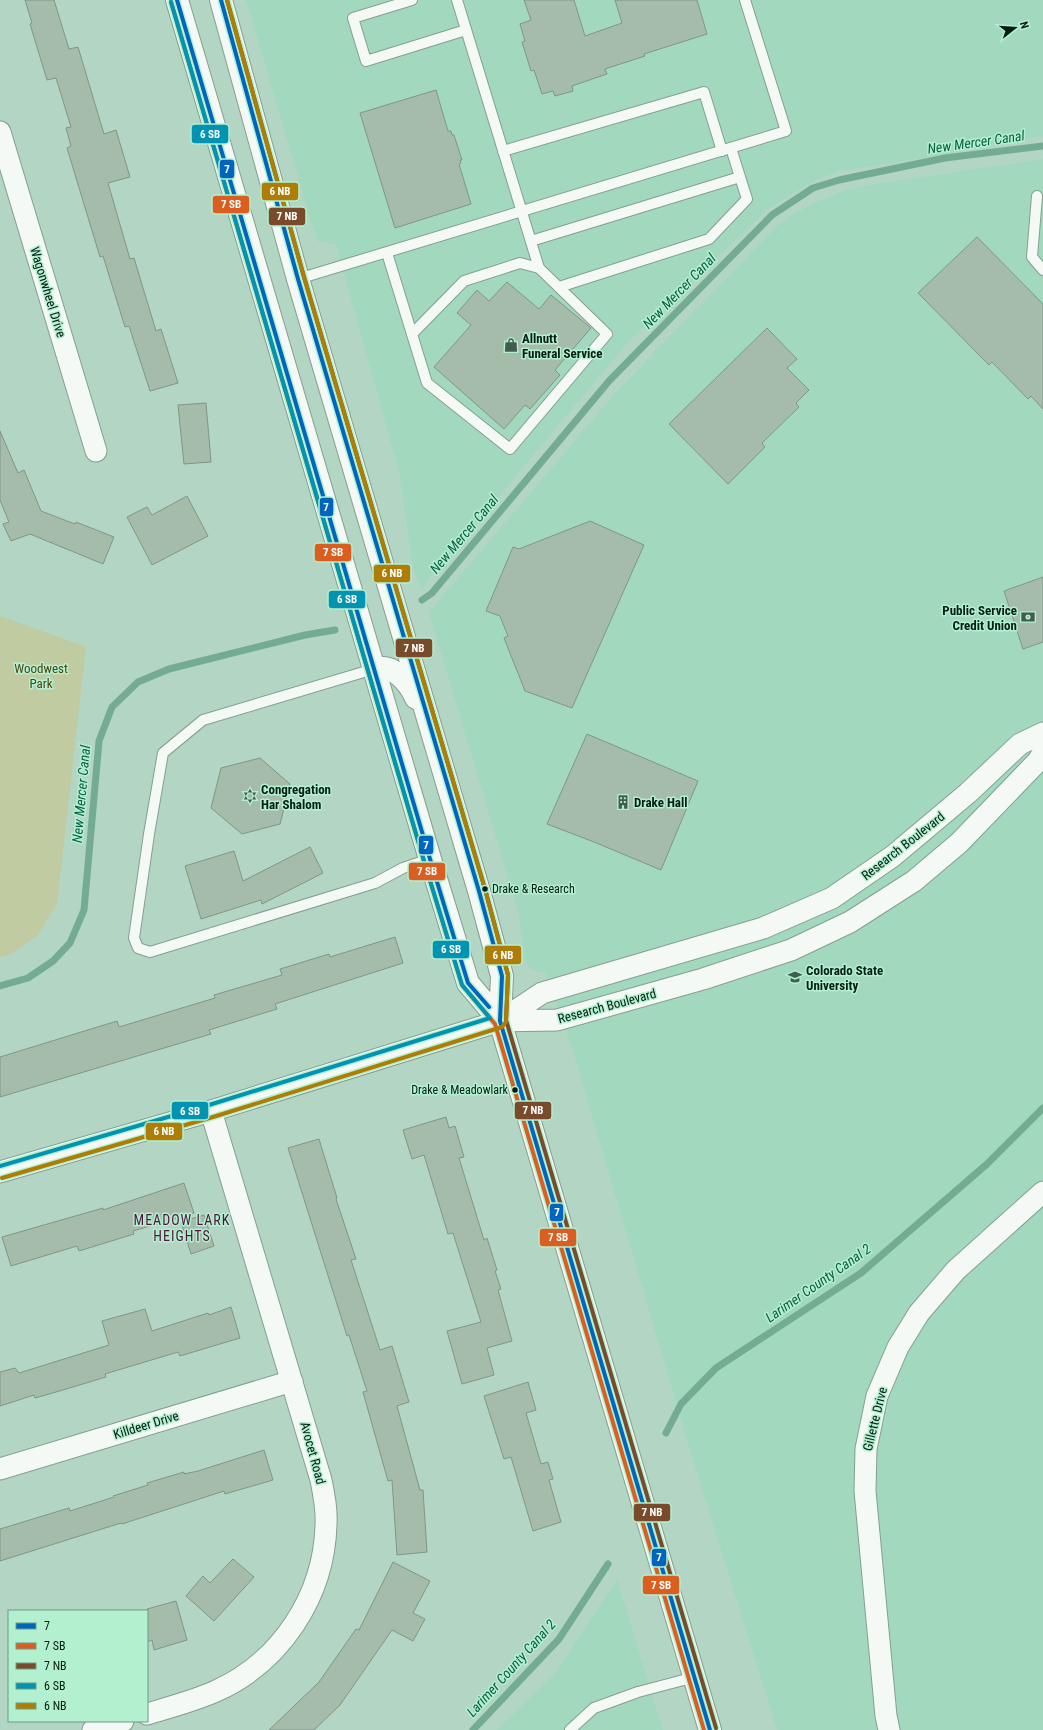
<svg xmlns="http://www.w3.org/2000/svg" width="1043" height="1730" viewBox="0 0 1043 1730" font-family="'Roboto Condensed',sans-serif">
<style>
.built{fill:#a2d9be}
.green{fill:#c0cba2}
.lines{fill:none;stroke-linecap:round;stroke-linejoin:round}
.stream{stroke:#73ac90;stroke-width:7}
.building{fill:#a5bcab;stroke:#809687}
.service-casing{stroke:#849f91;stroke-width:12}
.minor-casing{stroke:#849f91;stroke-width:23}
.primary-casing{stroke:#849f91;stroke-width:24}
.service{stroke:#f4f9f6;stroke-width:10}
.minor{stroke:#f4f9f6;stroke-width:21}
.primary{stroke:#f4f9f6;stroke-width:22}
.bus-1-casing{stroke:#b2f0d0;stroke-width:7}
.bus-2-casing{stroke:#b2f0d0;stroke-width:7}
.bus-3-casing{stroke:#b2f0d0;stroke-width:7}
.bus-4-casing{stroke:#b2f0d0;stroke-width:7}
.bus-5-casing{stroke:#b2f0d0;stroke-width:7}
.bus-1{stroke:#0065bd;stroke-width:4}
.bus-2{stroke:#da5e20;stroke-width:4}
.bus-3{stroke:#7a4b2a;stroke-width:4}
.bus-4{stroke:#0094b2;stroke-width:4}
.bus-5{stroke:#ae7d05;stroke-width:4}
.bus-dot{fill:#031c11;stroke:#b2f0d0;stroke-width:1.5}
.labels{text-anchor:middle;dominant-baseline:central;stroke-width:3;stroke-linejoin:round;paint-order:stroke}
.bus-label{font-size:12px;fill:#031c11;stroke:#b2f0d0;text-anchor:start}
.street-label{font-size:13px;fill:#031c11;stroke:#b2f0d0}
.poi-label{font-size:13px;font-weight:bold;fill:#031c11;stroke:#b2f0d0;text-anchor:start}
.park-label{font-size:13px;fill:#4b4513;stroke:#b2f0d0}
.water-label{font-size:14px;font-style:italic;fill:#0b5f41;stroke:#b2f0d0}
.neighbourhood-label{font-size:14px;letter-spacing:1px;fill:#4f153d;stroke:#b2f0d0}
.line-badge{stroke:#b2f0d0;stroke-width:1.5}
.badge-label{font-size:11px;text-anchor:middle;font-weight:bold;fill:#fff}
</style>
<rect width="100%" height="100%" fill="#b3d5c4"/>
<g class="built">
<polygon points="246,0 1043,0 1043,136 894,163 843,170 818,179 769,208 630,340 421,589 413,567 399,472 336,245 317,241"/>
<polygon points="1043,159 1043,1730 777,1730 689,1447 573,1051 545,972 540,972 530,968 525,960 518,912 429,612 617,391 779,224 797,212 818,201 846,190 882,183"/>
<polygon points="617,1579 663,1730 497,1730 554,1674"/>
</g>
<polygon class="green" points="0,616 86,647 57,904 37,936 9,955 0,957"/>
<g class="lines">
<g class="stream">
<polyline points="422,600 432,593 609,381 772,215 813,188 839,180 945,158 1043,146"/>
<polyline points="0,986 28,978 53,961 70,943 84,910 99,741 112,707 138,682 169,669 305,635 335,630"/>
<polyline points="666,1433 681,1404 716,1368 861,1273 987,1164 1043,1108"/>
<polyline points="473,1730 559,1639 608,1564"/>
</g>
</g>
<g class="building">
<polygon points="25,0 54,0 69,49 78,47 104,134 116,130 130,177 108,183 130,259 134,258 156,331 161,329 178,383 150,391 129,326 125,327 103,256 100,257 67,148 71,146 66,128 71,127 56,78 47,80 30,24 32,23"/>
<polygon points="524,0 574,0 585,36 622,23 615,0 697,0 707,34 644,54 645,56 605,69 607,74 572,86 573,91 555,96 553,91 542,94 534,70 531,71 522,42 525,41 520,24 531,20"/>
<polygon points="436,90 448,131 451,131 452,135 454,135 462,160 460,160 461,163 459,164 471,204 395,228 360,113"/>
<polygon points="977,237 1043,304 1043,409 1031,396 1028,399 992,362 989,365 918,293"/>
<polygon points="507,282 539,309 551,295 591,328 555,370 560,375 530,409 525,405 504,429 434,367 471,325 457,313 477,290 489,301"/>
<polygon points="767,328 797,359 787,368 809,390 796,403 799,407 762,443 765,447 728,484 669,424"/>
<polygon points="206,403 211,462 184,464 178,405"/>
<polygon points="0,431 18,473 24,470 41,511 75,524 76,522 114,537 103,564 30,534 11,541 3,524 9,522 0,500"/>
<polygon points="187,496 208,536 152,565 127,517 147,507 152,515"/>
<polygon points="590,521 644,545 572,708 525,691 504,638 508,636 500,616 486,611 513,547 519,549"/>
<polygon points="1043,577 1043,642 1023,649 1004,591"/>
<polygon points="587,734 698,781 661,870 594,842 547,824"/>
<polygon points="260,758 290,784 280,824 242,834 211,808 221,768"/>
<polygon points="310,847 323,873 262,904 261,900 201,919 185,866 234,851 243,881"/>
<polygon points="395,937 403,963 275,1004 277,1009 209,1030 211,1034 0,1097 0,1057 117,1021 119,1027 215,998 214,995 282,975 280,969 329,954 330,957"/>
<polygon points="446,1117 449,1128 455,1126 464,1157 459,1158 484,1240 487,1238 497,1270 495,1271 501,1289 498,1290 512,1341 487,1348 494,1375 462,1384 447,1331 481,1322 453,1233 448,1234 424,1155 412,1159 403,1130"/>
<polygon points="319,1139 337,1198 336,1199 356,1259 351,1260 380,1350 392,1346 409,1402 397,1406 420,1490 423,1490 427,1552 397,1555 392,1480 388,1481 363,1392 367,1391 349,1335 347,1336 288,1148"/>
<polygon points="184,1183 194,1213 133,1231 134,1234 79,1251 77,1246 11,1266 2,1237 103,1208 103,1210"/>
<polygon points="204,1215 214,1246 191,1254 181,1222"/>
<polygon points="231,1307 240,1338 180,1356 178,1352 105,1374 106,1377 63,1390 35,1398 34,1395 0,1406 0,1372 15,1368 19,1373 109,1345 102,1321 145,1309 152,1331 208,1313 209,1315"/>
<polygon points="528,1382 536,1410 526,1413 541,1464 548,1462 553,1479 549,1480 561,1522 533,1531 511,1457 504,1459 484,1396"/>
<polygon points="264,1450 273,1480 225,1494 224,1491 122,1524 121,1523 0,1561 0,1529 69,1508 70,1511 114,1497 113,1496 148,1485 147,1483 184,1472 184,1474 198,1471"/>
<polygon points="233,1559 254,1577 214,1621 186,1596 203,1576 210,1583"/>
<polygon points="393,1562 430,1581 413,1613 425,1619 413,1641 392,1630 340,1705 314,1730 269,1730 319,1682 356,1629 359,1630"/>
<polygon points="176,1601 187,1640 154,1650 152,1640 147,1642 147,1609"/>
</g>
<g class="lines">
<defs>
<g id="service">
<polyline points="412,0 353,18 366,61 466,30"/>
<polyline points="731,148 740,177"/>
<polyline points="503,151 704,92 722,151"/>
<polyline points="1037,196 1032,257 1043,270"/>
<polyline points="531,241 740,177 747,199 709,239 559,287"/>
<polyline points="387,253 427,383 510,449 607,334 539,268 457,0"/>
<polyline points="298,279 786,131 745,0"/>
<polyline points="412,334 464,281 520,263 539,268"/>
<polyline points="374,669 203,720 163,753 149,834 134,938 138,948 150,952 375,883 403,868 430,859"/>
<polyline points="570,1730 594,1708 638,1692 695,1677"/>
</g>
<g id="minor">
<polyline points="0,132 96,451"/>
<polyline points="500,1021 557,1020 703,979 791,950 850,922 914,881 959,843 1039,760 1043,752"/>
<polyline points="0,1172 211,1111 500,1021 542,993 763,928 832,898 893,856 968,793 1020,744 1043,733"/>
<polyline points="0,1469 292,1381"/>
<path d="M147,1714C170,1707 194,1701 216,1691C281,1662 324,1596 326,1525C327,1510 324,1495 321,1480L211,1111"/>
<polyline points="93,1730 123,1721"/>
<polyline points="889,1730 886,1716 865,1491 866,1449 877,1396 898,1347 919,1313 956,1270 1043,1192"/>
</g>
<g id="primary">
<polyline points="177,0 430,859 468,983 500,1021"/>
<polyline points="221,0 298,279 479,891 502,976 500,1021 710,1730"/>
<path d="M374,669C393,663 409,682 416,698"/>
</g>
</defs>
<use href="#service" class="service-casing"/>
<use href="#minor" class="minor-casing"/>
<use href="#primary" class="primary-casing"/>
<use href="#service" class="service"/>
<use href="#minor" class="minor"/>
<use href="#primary" class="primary"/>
<defs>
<g id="bus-1">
<polyline points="177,0 430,859 468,983 489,1007"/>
<polyline points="221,0 298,279 479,891 502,976 500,1021 710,1730"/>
</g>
<polyline id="bus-2" points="171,2 424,861 462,985 495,1024 704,1730"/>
<polyline id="bus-3" points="227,0 304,277 485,889 508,975 506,1020 716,1728"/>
<polyline id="bus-4" points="0,1166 209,1105 490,1018 462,985 424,861 171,2"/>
<polyline id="bus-5" points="2,1178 213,1117 502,1027 506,1022 508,975 485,889 304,277 227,0"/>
</defs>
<use href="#bus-1" class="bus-1-casing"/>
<use href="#bus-2" class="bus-2-casing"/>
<use href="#bus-3" class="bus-3-casing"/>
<use href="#bus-4" class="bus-4-casing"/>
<use href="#bus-5" class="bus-5-casing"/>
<use href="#bus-1" class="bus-1"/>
<use href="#bus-2" class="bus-2"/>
<use href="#bus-3" class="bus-3"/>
<use href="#bus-4" class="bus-4"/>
<use href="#bus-5" class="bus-5"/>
</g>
<defs>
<symbol id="shop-bare" viewBox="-9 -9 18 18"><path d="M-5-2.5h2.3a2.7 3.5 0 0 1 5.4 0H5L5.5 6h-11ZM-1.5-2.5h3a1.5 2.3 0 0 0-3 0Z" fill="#415d50" stroke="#b2f0d0" stroke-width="2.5" paint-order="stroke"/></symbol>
<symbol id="bank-bare" viewBox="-9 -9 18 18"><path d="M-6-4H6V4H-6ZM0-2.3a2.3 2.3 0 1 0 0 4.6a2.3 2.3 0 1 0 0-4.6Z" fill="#415d50" stroke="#b2f0d0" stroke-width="2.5" paint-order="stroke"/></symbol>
<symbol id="synagogue-bare" viewBox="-9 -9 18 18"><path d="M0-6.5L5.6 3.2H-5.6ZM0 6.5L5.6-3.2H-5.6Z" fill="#415d50" stroke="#b2f0d0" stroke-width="2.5" paint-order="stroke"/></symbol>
<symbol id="building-bare" viewBox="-9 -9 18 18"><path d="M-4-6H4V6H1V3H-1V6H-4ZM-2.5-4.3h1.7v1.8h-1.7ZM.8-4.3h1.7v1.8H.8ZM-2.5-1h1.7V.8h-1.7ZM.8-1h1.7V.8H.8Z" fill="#415d50" stroke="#b2f0d0" stroke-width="2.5" paint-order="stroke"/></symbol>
<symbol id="university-bare" viewBox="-9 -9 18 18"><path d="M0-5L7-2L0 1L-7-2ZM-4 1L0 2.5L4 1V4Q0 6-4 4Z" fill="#415d50" stroke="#b2f0d0" stroke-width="2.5" paint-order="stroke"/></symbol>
</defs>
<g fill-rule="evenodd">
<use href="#shop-bare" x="501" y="335" width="20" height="20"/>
<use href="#bank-bare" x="1018" y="607" width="20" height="20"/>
<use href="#synagogue-bare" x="240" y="786" width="20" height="20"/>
<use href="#building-bare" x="613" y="792" width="20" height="20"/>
<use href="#university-bare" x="785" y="967" width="20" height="20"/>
</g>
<g class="bus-dot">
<circle cx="485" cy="889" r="3.5"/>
<circle cx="515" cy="1090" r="3.5"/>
</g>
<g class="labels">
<g class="bus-label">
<text x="492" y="889">Drake &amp; Research</text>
<text x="508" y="1090" text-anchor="end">Drake &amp; Meadowlark</text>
</g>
<g class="street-label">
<text transform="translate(48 292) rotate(73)">Wagonwheel Drive</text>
<text transform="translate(903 846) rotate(-38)">Research Boulevard</text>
<text transform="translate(607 1006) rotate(-15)">Research Boulevard</text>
<text transform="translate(875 1419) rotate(-76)">Gillette Drive</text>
<text transform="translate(146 1425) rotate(-17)">Killdeer Drive</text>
<text transform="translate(313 1453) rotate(75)">Avocet Road</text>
</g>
<g class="poi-label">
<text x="522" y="338">Allnutt<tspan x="522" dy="15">Funeral Service</tspan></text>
<text x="1017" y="610" text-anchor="end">Public Service<tspan x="1017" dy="15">Credit Union</tspan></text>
<text x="261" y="789">Congregation<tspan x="261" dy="15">Har Shalom</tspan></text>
<text x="634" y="802">Drake Hall</text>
<text x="806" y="970">Colorado State<tspan x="806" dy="15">University</tspan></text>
</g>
<g class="park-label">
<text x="41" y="668">Woodwest<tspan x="41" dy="15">Park</tspan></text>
</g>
<g class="water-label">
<text transform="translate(976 142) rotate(-8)">New Mercer Canal</text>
<text transform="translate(679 291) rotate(-46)">New Mercer Canal</text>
<text transform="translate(464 534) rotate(-50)">New Mercer Canal</text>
<text transform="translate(81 794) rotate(-85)">New Mercer Canal</text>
<text transform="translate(818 1283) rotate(-35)">Larimer County Canal 2</text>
<text transform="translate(511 1668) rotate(-48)">Larimer County Canal 2</text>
</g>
<g class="neighbourhood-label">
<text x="182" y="1220">MEADOW LARK<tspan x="182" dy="16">HEIGHTS</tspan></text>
</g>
</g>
<g class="line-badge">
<rect x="191" y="124" width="38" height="20" rx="4" fill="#0094b2"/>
<rect x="219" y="159" width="16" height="20" rx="4" fill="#0065bd"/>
<rect x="261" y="182" width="38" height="19" rx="4" fill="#ae7d05"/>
<rect x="212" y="195" width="38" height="19" rx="4" fill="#da5e20"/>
<rect x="268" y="207" width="38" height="19" rx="4" fill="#7a4b2a"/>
<rect x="319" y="497" width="15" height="20" rx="4" fill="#0065bd"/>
<rect x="314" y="543" width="38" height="19" rx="4" fill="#da5e20"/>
<rect x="373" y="564" width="38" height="19" rx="4" fill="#ae7d05"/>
<rect x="328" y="590" width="38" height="19" rx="4" fill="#0094b2"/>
<rect x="395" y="638" width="38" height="20" rx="4" fill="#7a4b2a"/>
<rect x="418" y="835" width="16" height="20" rx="4" fill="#0065bd"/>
<rect x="408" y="862" width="38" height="19" rx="4" fill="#da5e20"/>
<rect x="432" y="940" width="38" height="19" rx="4" fill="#0094b2"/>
<rect x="484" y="945" width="38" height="20" rx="4" fill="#ae7d05"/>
<rect x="514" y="1101" width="38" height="19" rx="4" fill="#7a4b2a"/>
<rect x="171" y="1101" width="38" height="19" rx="4" fill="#0094b2"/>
<rect x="145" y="1122" width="38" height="19" rx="4" fill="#ae7d05"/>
<rect x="549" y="1203" width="15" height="19" rx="4" fill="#0065bd"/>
<rect x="539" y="1228" width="38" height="19" rx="4" fill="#da5e20"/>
<rect x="633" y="1503" width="38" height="19" rx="4" fill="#7a4b2a"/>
<rect x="651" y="1548" width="16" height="19" rx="4" fill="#0065bd"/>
<rect x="642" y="1575" width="38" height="20" rx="4" fill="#da5e20"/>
</g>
<g class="badge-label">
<text x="210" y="138">6 SB</text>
<text x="227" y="173">7</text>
<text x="280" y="195">6 NB</text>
<text x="231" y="208">7 SB</text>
<text x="287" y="220">7 NB</text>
<text x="326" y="511">7</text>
<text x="333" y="556">7 SB</text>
<text x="392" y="577">6 NB</text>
<text x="347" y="603">6 SB</text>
<text x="414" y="652">7 NB</text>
<text x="426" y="849">7</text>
<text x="427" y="875">7 SB</text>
<text x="451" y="953">6 SB</text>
<text x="503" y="959">6 NB</text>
<text x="533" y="1114">7 NB</text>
<text x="190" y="1115">6 SB</text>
<text x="164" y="1135">6 NB</text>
<text x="557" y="1216">7</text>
<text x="558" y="1241">7 SB</text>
<text x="652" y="1516">7 NB</text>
<text x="659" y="1561">7</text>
<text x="661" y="1589">7 SB</text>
</g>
<rect x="8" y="1610" width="140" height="112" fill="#b2f0d0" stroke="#6c9b84"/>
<rect x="16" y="1623" width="20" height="6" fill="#0065bd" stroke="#6c9b84"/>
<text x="44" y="1630" font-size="12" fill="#031c11">7</text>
<rect x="16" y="1643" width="20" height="6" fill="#da5e20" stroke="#6c9b84"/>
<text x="44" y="1650" font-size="12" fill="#031c11">7 SB</text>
<rect x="16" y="1663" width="20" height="6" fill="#7a4b2a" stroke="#6c9b84"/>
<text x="44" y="1670" font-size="12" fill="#031c11">7 NB</text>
<rect x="16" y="1683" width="20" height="6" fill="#0094b2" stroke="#6c9b84"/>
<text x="44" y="1690" font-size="12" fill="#031c11">6 SB</text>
<rect x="16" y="1703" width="20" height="6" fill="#ae7d05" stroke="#6c9b84"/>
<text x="44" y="1710" font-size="12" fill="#031c11">6 NB</text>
<g transform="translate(1015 28) rotate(73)" stroke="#b2f0d0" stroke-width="3" paint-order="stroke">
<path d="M0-3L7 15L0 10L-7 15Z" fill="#031c11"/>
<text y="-6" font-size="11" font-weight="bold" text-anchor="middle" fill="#031c11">N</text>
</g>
</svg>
